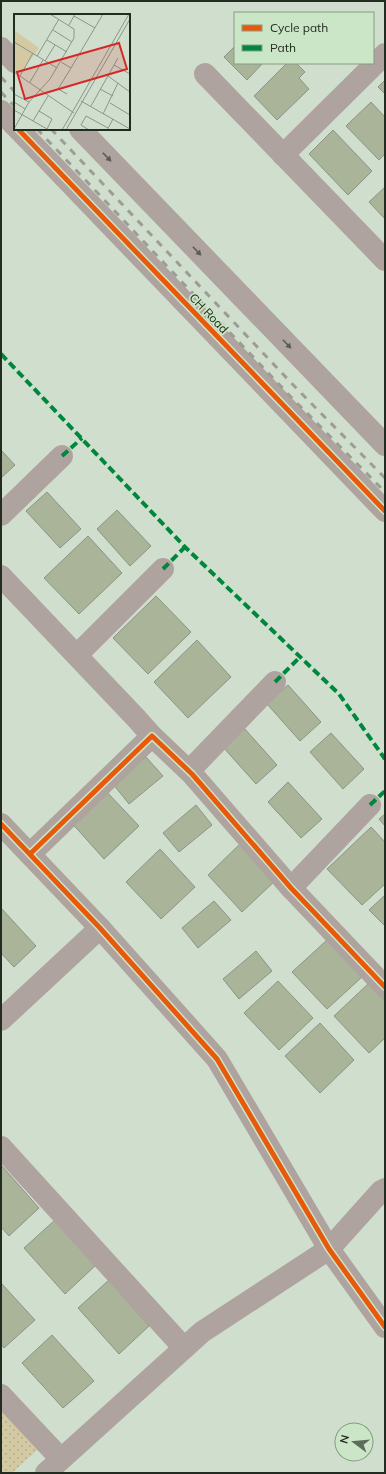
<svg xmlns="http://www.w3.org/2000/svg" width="386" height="1474" viewBox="0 0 386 1474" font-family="Mulish,sans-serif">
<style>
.green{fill:url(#green-dots)}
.building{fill:#a9b499;stroke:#8b9486}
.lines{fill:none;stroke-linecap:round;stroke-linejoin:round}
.minor{stroke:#afa3a0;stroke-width:22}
.rail{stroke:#9c9d95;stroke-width:3;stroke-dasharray:7 7;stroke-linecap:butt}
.quiet{stroke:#00873e;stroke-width:4;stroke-dasharray:8 4;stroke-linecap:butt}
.cycleway-casing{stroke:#cbe6c6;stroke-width:8}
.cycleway{stroke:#e8590c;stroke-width:5}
.oneway{fill:#5a5c53}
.labels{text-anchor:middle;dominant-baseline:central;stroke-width:3.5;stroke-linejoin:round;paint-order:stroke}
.street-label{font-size:12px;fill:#222c20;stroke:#cbe6c6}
.inset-road{fill:none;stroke:#8a9788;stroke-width:1}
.view{fill:#d62828;fill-opacity:0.15;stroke:#d62828;stroke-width:2}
.inset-edge{fill:none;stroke:#222c20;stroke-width:2}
</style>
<defs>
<pattern id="green-dots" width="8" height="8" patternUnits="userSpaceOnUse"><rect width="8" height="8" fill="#d3c9a3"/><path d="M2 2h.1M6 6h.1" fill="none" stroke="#b5ad8c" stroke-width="1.8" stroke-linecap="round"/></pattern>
</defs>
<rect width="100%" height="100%" fill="#d0dfcd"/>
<polygon class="green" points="1,1388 46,1442 12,1473 1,1473"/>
<g class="building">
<polygon points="235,46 235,63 263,63 247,80 224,57"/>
<polygon points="287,63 296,63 305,72 299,78 309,89 277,120 254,96"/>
<polygon points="385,80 385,94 378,87"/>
<polygon points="371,102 385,117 385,154 379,160 346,126"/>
<polygon points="333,130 372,171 348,195 309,154"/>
<polygon points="385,187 385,219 369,202"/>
<polygon points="1,450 15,465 1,478"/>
<polygon points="47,492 81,529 60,548 26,511"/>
<polygon points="117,510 151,546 130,566 97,529"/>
<polygon points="88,536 122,573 79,614 44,578"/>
<polygon points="156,596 191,632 148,674 113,638"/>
<polygon points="197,640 231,677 188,718 154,682"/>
<polygon points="288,685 321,722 300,741 267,704"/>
<polygon points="244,728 277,765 256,784 223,747"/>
<polygon points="331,733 364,769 343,789 310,752"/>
<polygon points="146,757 163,776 129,804 113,784"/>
<polygon points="288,782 322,819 301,838 268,802"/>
<polygon points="104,789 139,826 104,859 70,821"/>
<polygon points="196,805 212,825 179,852 163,833"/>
<polygon points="385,814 385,826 379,819"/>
<polygon points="371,827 385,842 385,884 362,905 327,869"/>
<polygon points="242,842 277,879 242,912 208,875"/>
<polygon points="160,849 195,887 161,919 126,882"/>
<polygon points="385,895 385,926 369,910"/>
<polygon points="214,901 231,920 198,948 182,928"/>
<polygon points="1,908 36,946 14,967 1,953"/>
<polygon points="327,940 362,977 327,1009 292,972"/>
<polygon points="256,951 272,971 239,999 223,979"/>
<polygon points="278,981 313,1018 279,1050 244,1013"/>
<polygon points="369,983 385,1000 385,1038 369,1053 334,1016"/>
<polygon points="320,1023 354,1060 320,1093 285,1056"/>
<polygon points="1,1165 39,1208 9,1236 1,1227"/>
<polygon points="55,1220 96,1265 65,1294 24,1248"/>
<polygon points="109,1280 149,1326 119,1354 78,1308"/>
<polygon points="1,1283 35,1320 4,1348 1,1344"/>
<polygon points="52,1335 94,1381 63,1408 22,1363"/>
</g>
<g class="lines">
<g class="minor">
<polyline points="1,48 15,62"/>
<polyline points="205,74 385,260"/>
<polyline points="1,111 15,126"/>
<polyline points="18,129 385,511"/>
<polyline points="80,129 385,445"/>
<polyline points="283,155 385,54"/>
<polyline points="1,515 62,456"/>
<polyline points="1,576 136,718 152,736"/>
<polyline points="77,655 163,569"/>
<polyline points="189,771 275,682"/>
<polyline points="1,824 100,928 217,1059 329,1249 385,1327"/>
<polyline points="30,854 152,736 192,774 291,888 385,987"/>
<polyline points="291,888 370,805"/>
<polyline points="1,1020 100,928"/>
<polyline points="1,1147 184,1348"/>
<polyline points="1,1395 61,1459"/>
<polyline points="46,1473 202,1332 329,1249 381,1191 385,1189"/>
</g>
<g class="rail">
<polyline points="1,77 15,92"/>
<polyline points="1,92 15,107"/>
<polyline points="37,129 291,397 385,492"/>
<polyline points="51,129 298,390 385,478"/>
</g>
<g class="quiet">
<polyline points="1,354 185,547 339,694 385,759"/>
<polyline points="62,456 82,438"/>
<polyline points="163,569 185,547"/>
<polyline points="275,682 299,658"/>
<polyline points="370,805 385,791"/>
</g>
<defs>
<g id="cycleway">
<polyline points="18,129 385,511"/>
<polyline points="1,824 100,928 217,1059 329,1249 385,1327"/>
<polyline points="30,854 152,736 192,774 291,888 385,987"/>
</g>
</defs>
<use href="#cycleway" class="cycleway-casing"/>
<use href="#cycleway" class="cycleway"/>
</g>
<defs><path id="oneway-solid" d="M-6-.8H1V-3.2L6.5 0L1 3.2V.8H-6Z"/></defs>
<g class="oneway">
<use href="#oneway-solid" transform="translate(107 157) rotate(46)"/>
<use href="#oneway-solid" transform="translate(197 251) rotate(46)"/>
<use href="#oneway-solid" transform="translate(287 344) rotate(46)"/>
</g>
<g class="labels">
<g class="street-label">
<text transform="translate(209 313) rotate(46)">CH Road</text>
</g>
</g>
<g transform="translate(14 14)">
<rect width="116" height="116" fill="#d0dfcd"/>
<path d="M0,16L25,34L6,60L0,57Z" fill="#d3c9a3"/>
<path class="inset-road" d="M60,2L81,14M55,11L61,0M39,16L58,28M33,26L53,38M0,28L43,54M23,42L45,5M31,47L41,31M47,48L57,54L44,75L53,80M100,51L116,60M57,54L89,0M0,58L60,99M6,62L19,39M94,62L116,78M16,68L29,46M86,75L99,82M0,80L15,88M67,87L116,115M0,88L11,95M96,89L116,101M77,92L104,44M0,96L33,115L38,105L25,97M89,100L104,69M19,107L34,82M0,115L15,88L36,65L60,24V15L36,0M48,116L115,0M52,116L116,5M75,116L67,111L72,102L94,114M93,116L99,105"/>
<path class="view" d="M105,29L113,55L11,85L3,58Z"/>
<rect width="116" height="116" class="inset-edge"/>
</g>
<rect width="386" height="1474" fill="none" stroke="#222c20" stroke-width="4"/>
<rect x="234" y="12" width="140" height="52" fill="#cbe6c6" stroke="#879c84"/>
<rect x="242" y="25" width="20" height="6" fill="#e8590c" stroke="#879c84"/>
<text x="270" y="32" font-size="12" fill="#222c20">Cycle path</text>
<rect x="242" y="45" width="20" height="6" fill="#00873e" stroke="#879c84"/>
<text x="270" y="52" font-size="12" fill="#222c20">Path</text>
<g transform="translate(354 1442) rotate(286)"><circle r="19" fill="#cbe6c6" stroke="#879c84"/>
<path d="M0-3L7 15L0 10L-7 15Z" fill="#5f6b5d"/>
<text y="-6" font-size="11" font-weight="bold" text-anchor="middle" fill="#222c20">N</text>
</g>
</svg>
